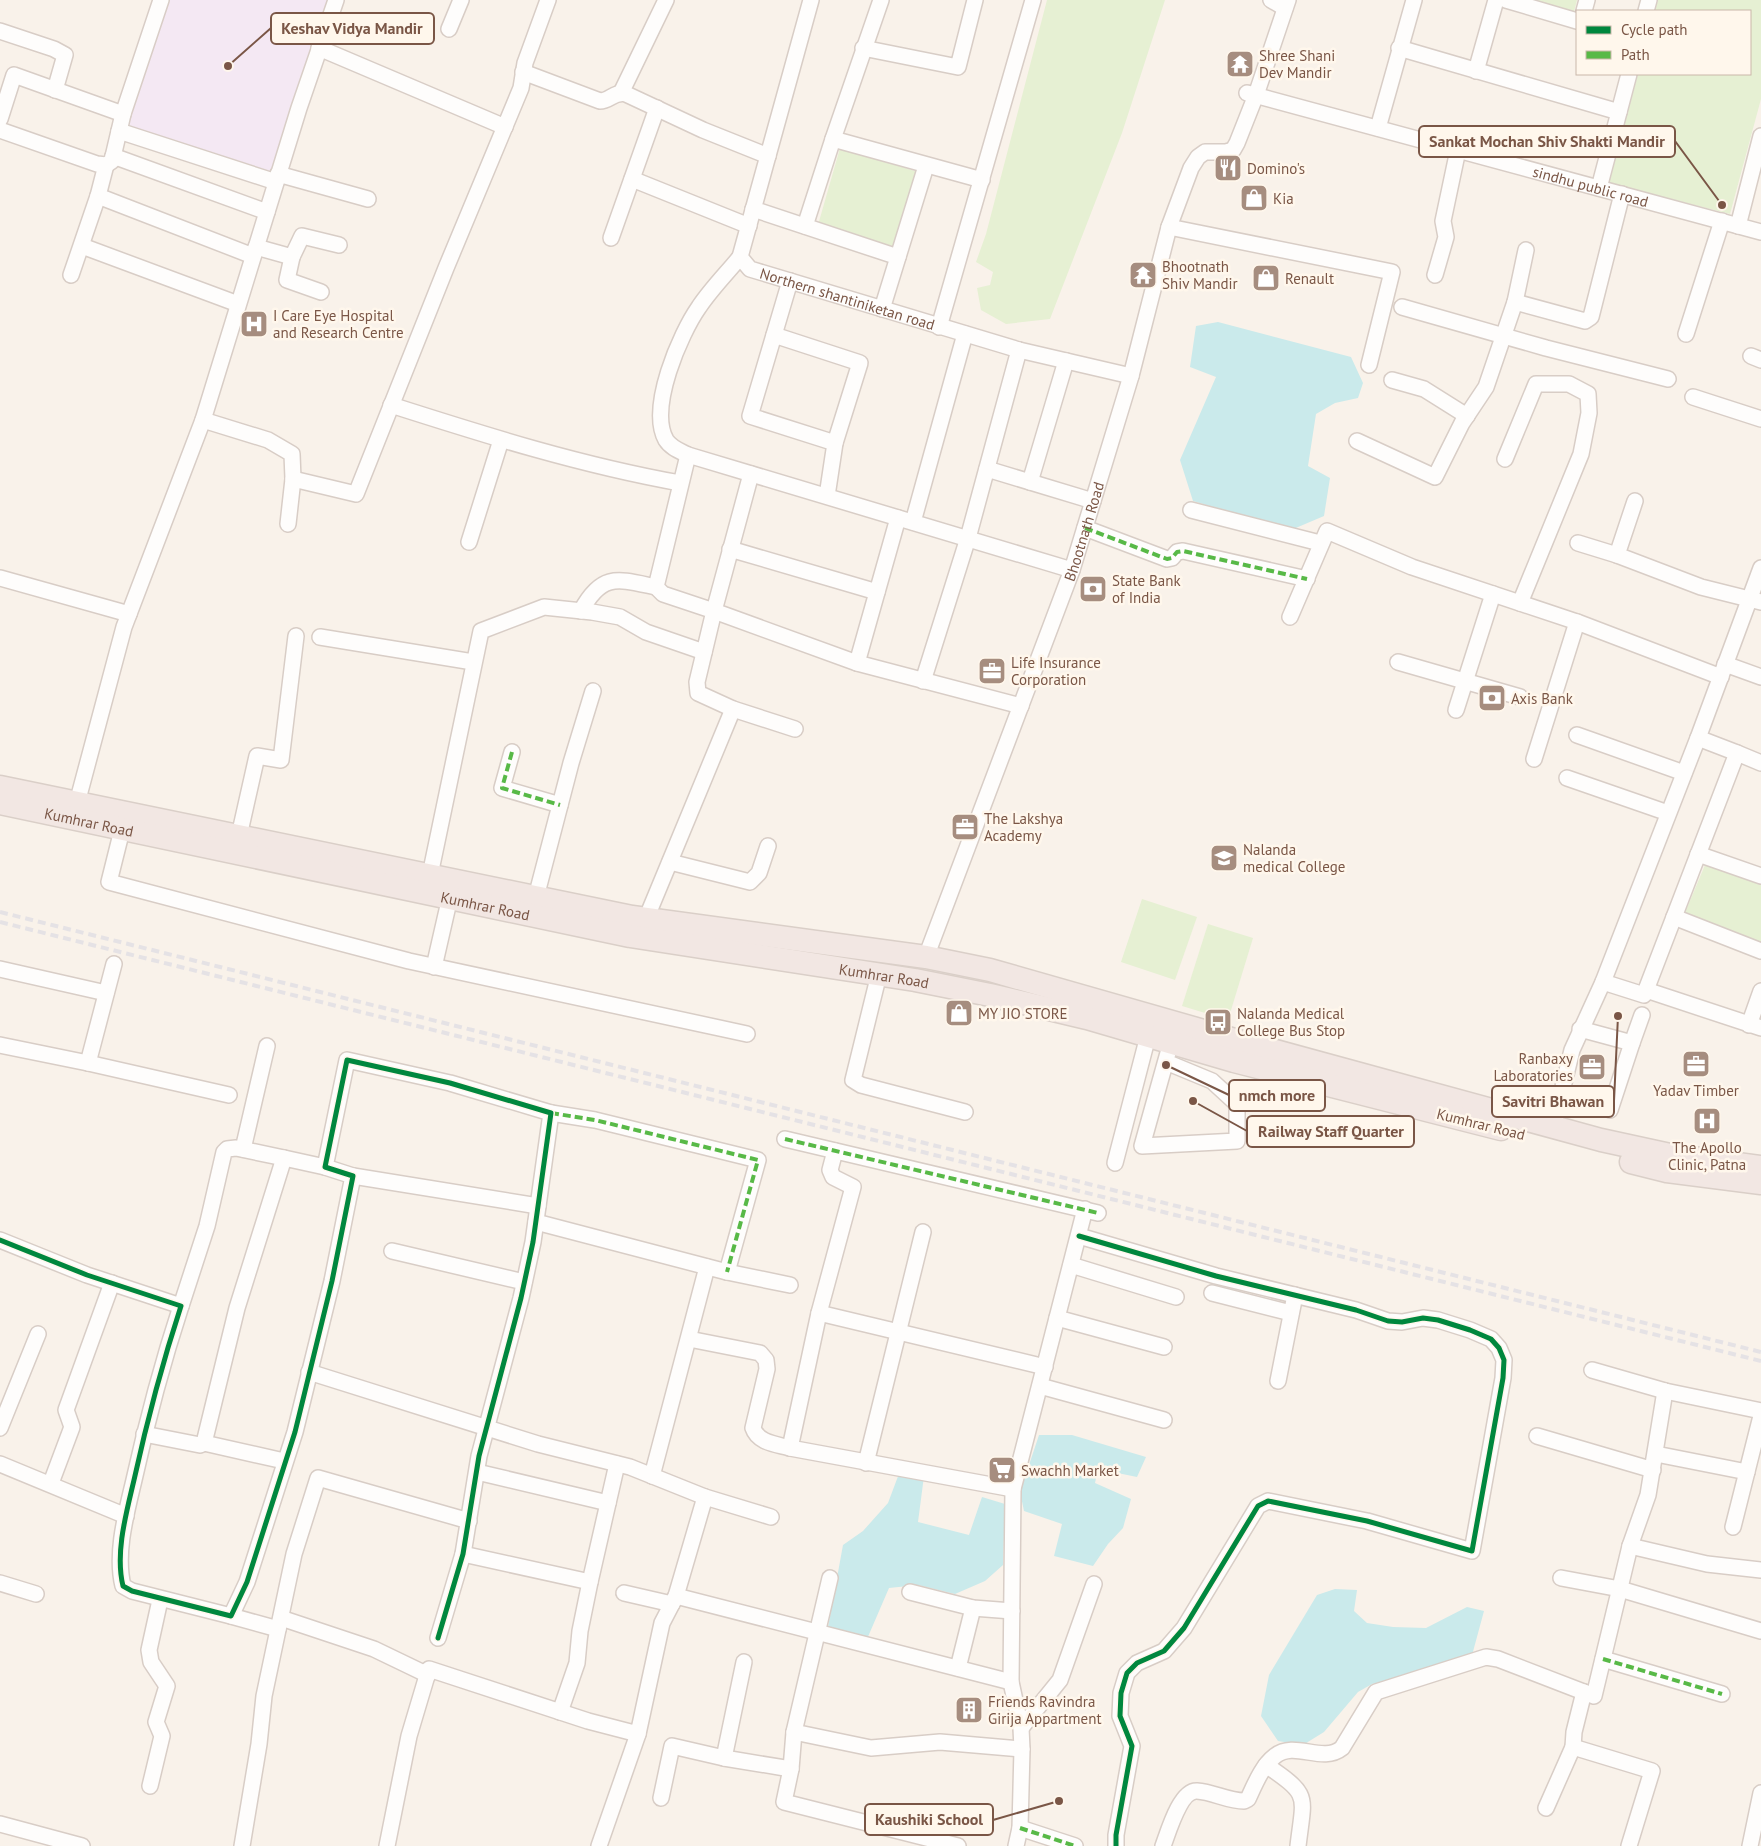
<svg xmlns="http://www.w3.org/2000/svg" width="1761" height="1846" viewBox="0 0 1761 1846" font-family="'PT Sans',sans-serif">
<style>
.education{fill:#f4e8f3}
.green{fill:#e6f0d3}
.water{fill:#caeaeb}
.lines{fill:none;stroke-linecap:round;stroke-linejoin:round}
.minor-casing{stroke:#d8cdc6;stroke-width:18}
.highway-casing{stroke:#dacfc8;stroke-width:25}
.minor{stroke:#fefdfc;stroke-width:15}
.highway{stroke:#f2e7e3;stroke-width:22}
.rail{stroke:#e5e2e5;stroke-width:4;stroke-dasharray:8 5;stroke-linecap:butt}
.quiet{stroke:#58b947;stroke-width:4;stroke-dasharray:8 4;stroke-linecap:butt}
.cycleway-casing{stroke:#fff7ec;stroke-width:8}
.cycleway{stroke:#00873e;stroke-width:5}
.labels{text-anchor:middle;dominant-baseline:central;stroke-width:5;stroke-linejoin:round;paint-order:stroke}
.poi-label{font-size:15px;fill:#7a5646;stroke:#fff7ec;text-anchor:start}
.street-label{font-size:15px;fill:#7a5646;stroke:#fff7ec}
.leader{fill:none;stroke:#7a5646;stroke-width:2}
.callout-dot{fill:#7a5646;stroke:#fff7ec;stroke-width:2}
.callout{fill:#fff7ec;stroke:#7a5646;stroke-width:2}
.callout-label{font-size:16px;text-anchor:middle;font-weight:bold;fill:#7a5646}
</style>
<rect width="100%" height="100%" fill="#f9f2ea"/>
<polygon class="education" points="167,0 334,0 276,182 120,131"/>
<g class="green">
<polygon points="1047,0 1165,0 1122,133 1050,319 1006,324 981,310 977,288 990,285 993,272 976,262 986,234"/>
<polygon points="1528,0 1577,0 1574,12"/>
<polygon points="1658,0 1761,0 1761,99 1730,214 1608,183 1638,74 1750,74 1750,11 1655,11"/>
<polygon points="840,148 918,172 893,250 818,225"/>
<polygon points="1705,865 1761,885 1761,943 1684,915"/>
<polygon points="1142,899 1197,917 1175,980 1121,962"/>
<polygon points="1208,924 1253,938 1228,1020 1182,1006"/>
</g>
<g class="water">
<polygon points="1218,322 1351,357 1363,383 1358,398 1335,403 1316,414 1308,466 1330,478 1324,516 1291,530 1193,501 1180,460 1216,377 1190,367 1196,326"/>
<polygon points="1039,1435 1072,1435 1146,1457 1137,1477 1098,1469 1095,1483 1131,1499 1123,1528 1108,1544 1093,1566 1054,1556 1062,1524 1024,1511 1020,1492"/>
<polygon points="900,1471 924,1476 918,1522 969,1535 982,1497 1005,1504 1003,1565 985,1581 955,1594 918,1585 889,1588 867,1639 828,1627 843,1545 863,1531 888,1503"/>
<polygon points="1335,1589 1357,1590 1354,1611 1367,1623 1393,1627 1426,1628 1467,1607 1484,1611 1471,1659 1372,1684 1358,1692 1324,1732 1303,1745 1278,1741 1261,1716 1269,1675 1317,1595"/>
</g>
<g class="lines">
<defs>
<g id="minor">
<path id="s1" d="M811,0L740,257L750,269L1019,350L1131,376"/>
<polyline points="881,0 833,139 982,180"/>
<polyline points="1271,0 1285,8"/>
<polyline points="1506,0 1577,21"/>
<polyline points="1584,11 1587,0"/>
<polyline points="1646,11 1649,0"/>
<polyline points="449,29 461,0"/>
<polyline points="0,31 54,49 65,55 55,90"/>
<polyline points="319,48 505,127"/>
<polyline points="863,48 958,67 975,0"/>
<polyline points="1399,48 1619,112"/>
<polyline points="1476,71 1496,0"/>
<path d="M523,72L600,101C610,101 614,91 626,94L703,130L768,156"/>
<polyline points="621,93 666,0"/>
<path id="s2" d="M1247,93L1761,232"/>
<polyline points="0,119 14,75 123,114"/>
<polyline points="1378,128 1414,0"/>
<polyline points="0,130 97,164 106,165 112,161 123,114 161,0"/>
<polyline points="119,131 276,182"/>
<polyline points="113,156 267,212"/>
<polyline points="278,174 368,199"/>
<polyline points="632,179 749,226"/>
<polyline points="1599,188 1629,74"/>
<polyline points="98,196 253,256"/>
<polyline points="753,209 898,257"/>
<polyline points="805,226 833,139"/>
<polyline points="1738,226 1761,136"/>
<polyline points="1169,227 1392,272 1369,365"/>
<polyline points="611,238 657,108"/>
<polyline points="82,246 238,304"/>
<polyline points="256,247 292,257 302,236 339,245"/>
<polyline points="292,257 287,280 321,292"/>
<path d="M740,257C727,273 711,289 699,307C680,334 648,408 666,440C671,448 680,451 688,455L1072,570"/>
<polyline points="71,275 98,196 106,165"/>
<polyline points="1435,275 1446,237 1443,221 1458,150"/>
<polyline points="790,281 750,416 835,443 827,496"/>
<polyline points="1515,302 1585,321 1591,317 1622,194"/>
<polyline points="1402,307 1546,348 1668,379"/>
<polyline points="882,309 926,166"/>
<polyline points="939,327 1033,0"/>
<polyline points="1686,334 1722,221"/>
<polyline points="774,335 860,363 835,443"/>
<polyline points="1751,356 1761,360"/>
<polyline points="1392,380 1424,389 1467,416"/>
<polyline points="1693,397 1761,419"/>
<path d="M391,405C488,436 580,465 680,483"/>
<polyline points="203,420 268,440 292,454 293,479 288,524"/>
<polyline points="1357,441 1435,477 1462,423 1486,387 1515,302 1526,250"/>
<polyline points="688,455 656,587 663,594 714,611 697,682 698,693 733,709 795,729"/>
<polyline points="1505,459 1536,384 1569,384 1588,394 1589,413 1581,454 1520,603"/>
<polyline points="987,469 1093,501"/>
<polyline points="751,474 714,611 857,663"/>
<polyline points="293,479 356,494 446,268 521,88 525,63 548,0"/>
<polyline points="1030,482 1066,361"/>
<polyline points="1635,501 1617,555 1701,587 1761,602"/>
<polyline points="1191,510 1320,543"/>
<polyline points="898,518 857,663 1021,706"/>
<polyline points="913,522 965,334"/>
<polyline points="1085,528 1167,559 1172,558 1177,552 1183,551 1307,579"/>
<polyline points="469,542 501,440"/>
<polyline points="1578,543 1617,555"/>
<polyline points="730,549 877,592"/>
<polyline points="0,578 129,614"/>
<path d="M581,611C602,572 618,579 656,587"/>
<polyline points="1290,617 1327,531 1412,567 1577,622 1721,677"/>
<polyline points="320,637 473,662"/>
<polyline points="1398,662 1520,697"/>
<polyline points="1725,664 1761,677"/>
<polyline points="923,681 968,538 1019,350"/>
<polyline points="1456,710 1493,594"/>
<polyline points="1577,735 1684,773"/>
<polyline points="512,752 502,788 560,805"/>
<polyline points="1737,753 1698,738 1761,568"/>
<polyline points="1534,759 1577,622"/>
<polyline points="1761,763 1737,753 1646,990 1761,1028"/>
<polyline points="1567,778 1668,813"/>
<polyline points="77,803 124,627 203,420 299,108 336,0"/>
<polyline points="122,830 109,882 409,961 747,1034"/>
<polyline points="239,836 257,756 281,760 296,636"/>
<polyline points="1698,854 1761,876"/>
<polyline points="670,862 750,882 759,873 768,846"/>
<polyline points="430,875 481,631 544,607 592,612 620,617 646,632 704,652"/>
<polyline points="536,897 571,763 593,691"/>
<polyline points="1674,917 1761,951"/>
<polyline points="646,919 733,709"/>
<path id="s3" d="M926,957L1072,570L1131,376L1169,227L1191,168L1198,157L1205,152H1226L1233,150L1237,143L1256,95L1288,0"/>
<polyline points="434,967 450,897"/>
<polyline points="0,969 106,993"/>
<polyline points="879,974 853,1080 861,1085 965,1112"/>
<polyline points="1603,982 1644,995 1646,990"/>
<polyline points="1749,1025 1761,991"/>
<polyline points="1580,1029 1632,1043 1610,1110"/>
<polyline points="1632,1043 1642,1015"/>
<polyline points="0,1045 88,1063 229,1095"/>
<polyline points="1166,1062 1212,1081 1237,1104 1237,1141 1142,1146 1173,1035"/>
<polyline points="88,1063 114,964"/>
<polyline points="551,1113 595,1120 758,1160 727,1272"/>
<polyline points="1553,1128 1572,1050 1603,982 1698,738"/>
<polyline points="785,1139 1098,1213"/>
<polyline points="243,1149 267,1046"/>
<polyline points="835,1151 830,1170 833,1177 853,1187 819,1313 790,1448 1013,1489"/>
<polyline points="1115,1163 1148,1036"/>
<polyline points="353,1176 538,1206"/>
<polyline points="536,1222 727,1272 790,1285"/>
<polyline points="1079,1236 1216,1276 1356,1310 1388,1321 1402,1322 1423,1318 1438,1320 1470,1330 1491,1339 1499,1348 1504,1360 1503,1378 1472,1551 1367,1521 1268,1501 1258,1506 1184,1628 1164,1651 1137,1663 1127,1673 1121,1693 1120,1716 1132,1746 1116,1835 1116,1846"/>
<path d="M0,1240L87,1275L181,1306C162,1364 147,1421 134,1480C126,1514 115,1553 123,1586L132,1591L231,1616L247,1582L295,1432L332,1281L353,1176L325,1167L347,1060L450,1083L551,1113L533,1242L521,1298L479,1456L463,1554L438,1638"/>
<polyline points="392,1251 524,1282"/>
<polyline points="1071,1265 1176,1297"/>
<polyline points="1212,1293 1291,1313"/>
<polyline points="181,1306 207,1226 224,1152 227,1149 236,1148 284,1158"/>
<polyline points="819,1313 1045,1367"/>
<polyline points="1057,1318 1164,1347"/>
<path d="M689,1339L760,1353L766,1360L767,1369L753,1428C758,1443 776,1444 790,1448"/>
<polyline points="1592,1370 1665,1391 1761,1411"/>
<polyline points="309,1372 538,1444 630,1467 705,1497"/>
<polyline points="1278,1381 1295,1295"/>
<polyline points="1040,1386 1164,1420"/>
<polyline points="0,1428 38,1334"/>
<polyline points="144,1434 200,1445 204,1443 237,1308 284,1158 325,1167"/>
<polyline points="1537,1436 1653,1470"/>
<polyline points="204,1443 284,1461"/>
<polyline points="1656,1454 1747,1472"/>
<polyline points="866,1463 923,1232"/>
<polyline points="0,1464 126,1516"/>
<polyline points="477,1472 608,1503"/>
<polyline points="652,1476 707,1267"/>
<polyline points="51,1483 72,1427 66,1410 112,1283"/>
<polyline points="1733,1527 1761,1416"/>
<polyline points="1630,1546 1707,1564 1761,1570"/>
<polyline points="463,1554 590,1582"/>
<polyline points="830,1578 794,1732 791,1769 784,1802 958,1846"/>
<polyline points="1561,1578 1620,1589 1761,1631"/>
<polyline points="0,1583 36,1594"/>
<polyline points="910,1592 973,1608 1012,1611"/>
<polyline points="624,1593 672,1604"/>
<polyline points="676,1596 705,1497 771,1517"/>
<polyline points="231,1616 278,1629"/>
<polyline points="281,1618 374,1649 428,1675"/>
<polyline points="1603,1659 1722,1694"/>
<polyline points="958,1668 973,1608"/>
<polyline points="560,1712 577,1663 580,1631 590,1582 617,1464"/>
<polyline points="1021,1728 1060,1680 1094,1584"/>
<polyline points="794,1732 871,1748 940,1742 1022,1749"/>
<polyline points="1573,1747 1574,1732 1584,1692"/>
<polyline points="724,1758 744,1662"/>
<path d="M1266,1765C1311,1796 1304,1794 1298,1846"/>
<polyline points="150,1786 162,1736 156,1722 167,1686 151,1662 149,1650 160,1600"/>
<polyline points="661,1798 672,1746 724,1758 791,1769"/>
<polyline points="1546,1808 1573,1747 1652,1771 1629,1846"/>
<polyline points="0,1824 82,1846"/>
<polyline points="1020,1828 1075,1846"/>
<polyline points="242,1846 259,1744 264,1696 294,1554 318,1478 469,1521"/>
<polyline points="387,1846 409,1736 429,1669 588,1721 638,1734 662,1623 676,1596 1011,1682"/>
<polyline points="599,1846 638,1734"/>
<polyline points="1016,1846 1020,1828 1022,1749 1021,1728 1011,1682 1013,1489 1085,1209"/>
<path d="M1163,1846C1168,1833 1180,1790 1197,1791C1213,1792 1228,1801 1244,1801L1248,1799C1255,1784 1262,1766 1275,1756C1295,1740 1322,1764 1342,1748L1376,1692L1486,1657L1498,1659L1594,1696L1630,1546L1648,1495L1665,1391"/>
<polyline points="1750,1846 1761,1793"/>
</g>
<g id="highway">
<polyline points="0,787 632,917 926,957 990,970 1235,1040 1601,1140 1670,1155 1761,1167"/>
<path id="s4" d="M0,803L630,936L915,980L990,995L1087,1018L1234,1061L1501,1129"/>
<polyline points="1631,1162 1667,1171 1761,1183"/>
</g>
</defs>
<use href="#minor" class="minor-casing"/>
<use href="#highway" class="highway-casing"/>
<use href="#minor" class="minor"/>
<use href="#highway" class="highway"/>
<g class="rail">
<polyline points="0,912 1761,1352"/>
<polyline points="0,922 1761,1361"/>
</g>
<g class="quiet">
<polyline points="1085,528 1167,559 1172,558 1177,552 1183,551 1307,579"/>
<polyline points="512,752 502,788 560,805"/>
<polyline points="551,1113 595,1120 758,1160 727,1272"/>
<polyline points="785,1139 1098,1213"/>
<polyline points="1603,1659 1722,1694"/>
<polyline points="1020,1828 1075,1846"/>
</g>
<defs>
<g id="cycleway">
<polyline points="1079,1236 1216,1276 1356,1310 1388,1321 1402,1322 1423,1318 1438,1320 1470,1330 1491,1339 1499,1348 1504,1360 1503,1378 1472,1551 1367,1521 1268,1501 1258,1506 1184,1628 1164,1651 1137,1663 1127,1673 1121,1693 1120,1716 1132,1746 1116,1835 1116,1846"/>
<path d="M0,1240L87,1275L181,1306C162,1364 147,1421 134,1480C126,1514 115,1553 123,1586L132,1591L231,1616L247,1582L295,1432L332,1281L353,1176L325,1167L347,1060L450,1083L551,1113L533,1242L521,1298L479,1456L463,1554L438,1638"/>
</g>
</defs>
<use href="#cycleway" class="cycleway-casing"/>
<use href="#cycleway" class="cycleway"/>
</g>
<defs>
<symbol id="temple-square" viewBox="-11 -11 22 22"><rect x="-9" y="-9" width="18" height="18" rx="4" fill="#a68d7f" stroke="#fff7ec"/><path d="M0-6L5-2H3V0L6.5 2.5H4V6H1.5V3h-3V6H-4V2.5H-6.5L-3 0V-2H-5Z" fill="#fff"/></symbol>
<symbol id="restaurant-square" viewBox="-11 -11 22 22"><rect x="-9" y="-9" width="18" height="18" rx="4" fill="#a68d7f" stroke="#fff7ec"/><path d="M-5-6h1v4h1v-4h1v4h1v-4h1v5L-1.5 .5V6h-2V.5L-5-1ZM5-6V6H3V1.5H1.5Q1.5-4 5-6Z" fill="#fff"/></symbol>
<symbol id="shop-square" viewBox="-11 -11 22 22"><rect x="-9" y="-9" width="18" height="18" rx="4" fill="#a68d7f" stroke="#fff7ec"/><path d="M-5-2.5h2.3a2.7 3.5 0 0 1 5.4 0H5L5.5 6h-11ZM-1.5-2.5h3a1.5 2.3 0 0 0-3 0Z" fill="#fff"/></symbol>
<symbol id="hospital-square" viewBox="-11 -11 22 22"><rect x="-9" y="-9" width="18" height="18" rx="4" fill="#a68d7f" stroke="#fff7ec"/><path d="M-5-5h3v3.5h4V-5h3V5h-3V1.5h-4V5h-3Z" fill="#fff"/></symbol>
<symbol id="bank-square" viewBox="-11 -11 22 22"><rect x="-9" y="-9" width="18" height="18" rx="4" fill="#a68d7f" stroke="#fff7ec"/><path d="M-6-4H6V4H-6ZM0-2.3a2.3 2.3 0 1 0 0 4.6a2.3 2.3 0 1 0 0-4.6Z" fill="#fff"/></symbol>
<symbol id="office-square" viewBox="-11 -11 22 22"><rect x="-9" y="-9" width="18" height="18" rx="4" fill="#a68d7f" stroke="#fff7ec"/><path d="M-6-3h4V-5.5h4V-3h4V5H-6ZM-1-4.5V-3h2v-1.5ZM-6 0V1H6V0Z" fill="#fff"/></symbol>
<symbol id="university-square" viewBox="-11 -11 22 22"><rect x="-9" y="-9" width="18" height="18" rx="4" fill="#a68d7f" stroke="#fff7ec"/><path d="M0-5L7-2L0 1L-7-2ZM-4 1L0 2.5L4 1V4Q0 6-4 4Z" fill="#fff"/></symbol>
<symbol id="bus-square" viewBox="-11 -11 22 22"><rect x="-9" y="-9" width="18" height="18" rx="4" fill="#a68d7f" stroke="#fff7ec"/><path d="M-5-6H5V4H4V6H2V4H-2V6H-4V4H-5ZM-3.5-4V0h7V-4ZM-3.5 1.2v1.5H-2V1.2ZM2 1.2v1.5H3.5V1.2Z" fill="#fff"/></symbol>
<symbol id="supermarket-square" viewBox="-11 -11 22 22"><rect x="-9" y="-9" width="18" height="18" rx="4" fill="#a68d7f" stroke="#fff7ec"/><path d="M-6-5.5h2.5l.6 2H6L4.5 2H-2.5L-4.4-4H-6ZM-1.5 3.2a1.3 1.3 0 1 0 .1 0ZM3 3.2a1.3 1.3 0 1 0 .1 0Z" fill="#fff"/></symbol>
<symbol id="building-square" viewBox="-11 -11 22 22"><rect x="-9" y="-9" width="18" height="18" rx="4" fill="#a68d7f" stroke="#fff7ec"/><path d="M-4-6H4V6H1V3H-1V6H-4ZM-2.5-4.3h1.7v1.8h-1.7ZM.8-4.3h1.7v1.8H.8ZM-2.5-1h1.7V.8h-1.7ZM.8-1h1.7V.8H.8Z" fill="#fff"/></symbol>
</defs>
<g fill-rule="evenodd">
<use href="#temple-square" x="1224" y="48" width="32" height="32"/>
<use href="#restaurant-square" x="1212" y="152" width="32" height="32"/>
<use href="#shop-square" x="1238" y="182" width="32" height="32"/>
<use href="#temple-square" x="1127" y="259" width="32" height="32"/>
<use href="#shop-square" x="1250" y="262" width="32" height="32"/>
<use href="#hospital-square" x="238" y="308" width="32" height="32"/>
<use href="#bank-square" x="1077" y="573" width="32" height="32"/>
<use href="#office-square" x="976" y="655" width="32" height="32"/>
<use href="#bank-square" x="1476" y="682" width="32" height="32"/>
<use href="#office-square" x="949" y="811" width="32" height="32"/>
<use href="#university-square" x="1208" y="842" width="32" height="32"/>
<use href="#shop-square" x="943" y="997" width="32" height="32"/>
<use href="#bus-square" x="1202" y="1006" width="32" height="32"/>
<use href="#office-square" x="1680" y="1048" width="32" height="32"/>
<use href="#office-square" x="1576" y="1051" width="32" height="32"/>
<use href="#hospital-square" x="1691" y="1105" width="32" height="32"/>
<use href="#supermarket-square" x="986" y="1454" width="32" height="32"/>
<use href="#building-square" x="953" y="1694" width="32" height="32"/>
</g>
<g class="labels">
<g class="poi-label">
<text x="1259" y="55">Shree Shani<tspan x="1259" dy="17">Dev Mandir</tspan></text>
<text x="1247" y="168">Domino's</text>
<text x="1273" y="198">Kia</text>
<text x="1162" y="266">Bhootnath<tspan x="1162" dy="17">Shiv Mandir</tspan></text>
<text x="1285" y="278">Renault</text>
<text x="273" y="315">I Care Eye Hospital<tspan x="273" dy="17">and Research Centre</tspan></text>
<text x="1112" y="580">State Bank<tspan x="1112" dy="17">of India</tspan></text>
<text x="1011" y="662">Life Insurance<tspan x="1011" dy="17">Corporation</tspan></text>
<text x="1511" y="698">Axis Bank</text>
<text x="984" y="818">The Lakshya<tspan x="984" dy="17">Academy</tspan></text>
<text x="1243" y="849">Nalanda<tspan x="1243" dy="17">medical College</tspan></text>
<text x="978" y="1013">MY JIO STORE</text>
<text x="1237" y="1013">Nalanda Medical<tspan x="1237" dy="17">College Bus Stop</tspan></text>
<text x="1573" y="1058" text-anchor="end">Ranbaxy<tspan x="1573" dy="17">Laboratories</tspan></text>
<text x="1696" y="1090" text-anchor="middle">Yadav Timber</text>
<text x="1707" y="1147" text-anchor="middle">The Apollo<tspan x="1707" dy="17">Clinic, Patna</tspan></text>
<text x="1021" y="1470">Swachh Market</text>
<text x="988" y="1701">Friends Ravindra<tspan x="988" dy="17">Girija Appartment</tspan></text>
</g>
<g class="street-label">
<text stroke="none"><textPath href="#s2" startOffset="356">sindhu public road</textPath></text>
<text stroke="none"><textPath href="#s1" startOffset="384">Northern shantiniketan road</textPath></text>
<text stroke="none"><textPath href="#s3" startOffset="454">Bhootnath Road</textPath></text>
<text stroke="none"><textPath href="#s4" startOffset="91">Kumhrar Road</textPath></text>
<text stroke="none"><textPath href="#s4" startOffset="496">Kumhrar Road</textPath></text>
<text stroke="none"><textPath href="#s4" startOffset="901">Kumhrar Road</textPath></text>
<text transform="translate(1481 1124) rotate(14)">Kumhrar Road</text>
</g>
</g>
<path class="leader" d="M228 66L271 28M1722 205L1675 141M1166 1065L1229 1095M1618 1016L1614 1101M1193 1101L1247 1131M1059 1801L993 1820"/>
<g class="callout-dot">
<circle cx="228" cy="66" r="5"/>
<circle cx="1722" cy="205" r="5"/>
<circle cx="1166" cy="1065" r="5"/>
<circle cx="1618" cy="1016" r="5"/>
<circle cx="1193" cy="1101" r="5"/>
<circle cx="1059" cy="1801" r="5"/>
</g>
<g class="callout">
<rect x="271" y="13" width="163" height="31" rx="5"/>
<rect x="1419" y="126" width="256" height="31" rx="5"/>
<rect x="1229" y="1080" width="96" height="31" rx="5"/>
<rect x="1492" y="1086" width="122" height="31" rx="5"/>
<rect x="1247" y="1116" width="167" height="31" rx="5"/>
<rect x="865" y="1804" width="128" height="31" rx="5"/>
</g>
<g class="callout-label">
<text x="352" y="34">Keshav Vidya Mandir</text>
<text x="1547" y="147">Sankat Mochan Shiv Shakti Mandir</text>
<text x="1277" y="1101">nmch more</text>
<text x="1553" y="1107">Savitri Bhawan</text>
<text x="1331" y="1137">Railway Staff Quarter</text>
<text x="929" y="1825">Kaushiki School</text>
</g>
<rect x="1576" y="10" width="175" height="65" fill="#fff7ec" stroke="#cab7aa"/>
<rect x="1586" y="26" width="25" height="8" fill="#00873e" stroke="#cab7aa"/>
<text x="1621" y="35" font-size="15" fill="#7a5646">Cycle path</text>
<rect x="1586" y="51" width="25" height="8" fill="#58b947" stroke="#cab7aa"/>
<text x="1621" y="60" font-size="15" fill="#7a5646">Path</text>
</svg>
